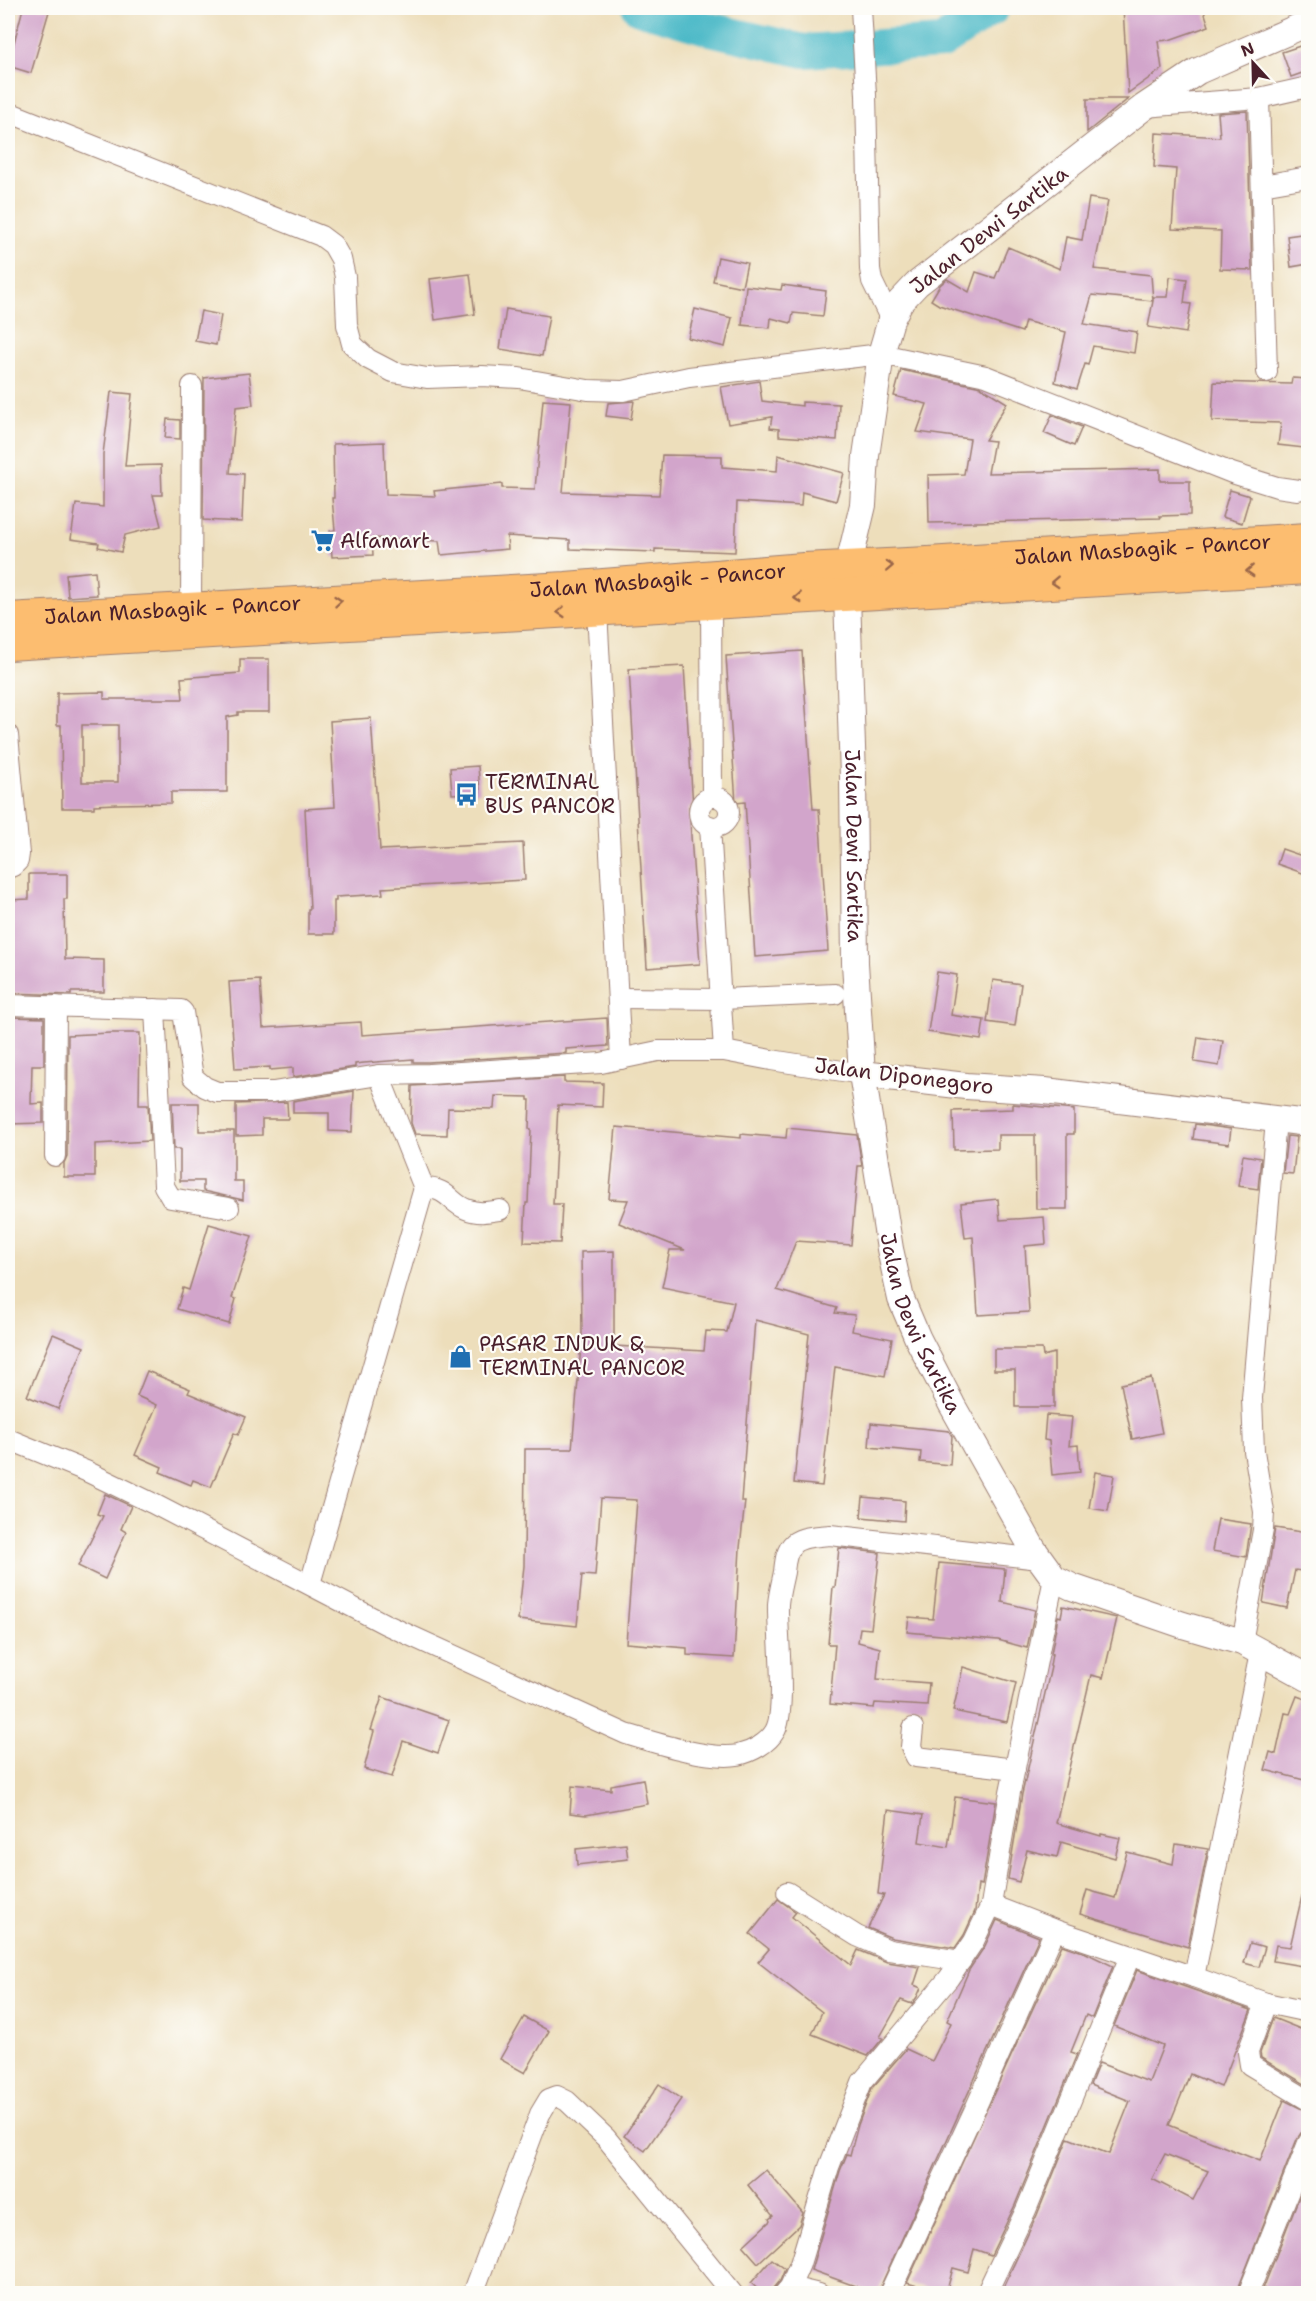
<svg xmlns="http://www.w3.org/2000/svg" width="1316" height="2301" viewBox="0 0 1316 2301" font-family="'Shantell Sans',sans-serif">
<style>
.lines{fill:none;stroke-linecap:round;stroke-linejoin:round}
.river{stroke:#4dbac8;stroke-width:34}
.building{fill:#d2a5cb;fill-rule:evenodd}
.minor-casing{stroke:#9c7e73;stroke-width:22}
.tertiary-casing{stroke:#9c7e73;stroke-width:28}
.primary-casing{stroke:#9c7e73;stroke-width:34}
.minor{stroke:#fff;stroke-width:20}
.tertiary{stroke:#fff;stroke-width:26}
.primary{stroke:#fcbd6f;stroke-width:32}
.oneway{stroke:#9a664a}
.labels{text-anchor:middle;dominant-baseline:central;stroke-width:4.5;stroke-linejoin:round;paint-order:stroke}
.street-label{font-size:21px;fill:#4a1f2b;stroke:#fdfcf7}
.poi-label{font-size:21px;fill:#4a1f2b;stroke:#fdfcf7;text-anchor:start}
</style>
<rect width="100%" height="100%" fill="#fdfcf7"/>
<filter id="ink" filterUnits="userSpaceOnUse"><feTurbulence type="fractalNoise" baseFrequency=".0167" numOctaves="2"/><feDisplacementMap in="SourceGraphic" scale="12" xChannelSelector="R" yChannelSelector="G"/><feConvolveMatrix kernelMatrix="1 2 1 2 8 2 1 2 1" color-interpolation-filters="sRGB"/></filter>
<filter id="wash" filterUnits="userSpaceOnUse"><feTurbulence type="fractalNoise" baseFrequency=".008" numOctaves="4" result="noise"/><feDisplacementMap in="SourceGraphic" scale="24" xChannelSelector="R" yChannelSelector="G"/><feGaussianBlur stdDeviation="1.35" result="paint"/><feColorMatrix in="noise" values="0 0 0 0 0 0 0 0 0 0 0 0 0 0 0 0 0 1.4 0 .05"/><feComposite in="paint" operator="in"/></filter>
<g filter="url(#wash)">
<rect width="100%" height="100%" fill="#eddebb"/>
<g class="lines">
<polyline class="river" points="639,8 710,29 804,51 942,42 993,8"/>
</g>
<g id="blocks">
<g class="building">
<polygon points="23,8 50,8 31,73 8,66"/>
<polygon points="1123,8 1203,8 1209,26 1169,40 1158,41 1162,69 1128,93"/>
<polygon points="1303,45 1308,62 1308,71 1291,77 1282,52"/>
<polygon points="1087,99 1128,99 1087,132"/>
<polygon points="1247,111 1252,270 1220,269 1221,231 1172,229 1176,169 1154,167 1156,133 1220,137 1218,113"/>
<polygon points="1089,198 1108,201 1094,269 1151,275 1153,301 1153,297 1168,297 1170,277 1187,279 1184,303 1191,304 1186,333 1148,327 1153,301 1092,295 1084,324 1137,332 1134,353 1093,346 1088,365 1085,364 1077,389 1055,382 1066,332 1025,321 1022,332 939,305 931,300 940,285 947,279 969,292 976,272 995,278 1008,247 1060,269 1066,237 1082,240"/>
<polygon points="1308,233 1308,264 1291,267 1287,236"/>
<polygon points="718,257 747,263 742,287 713,281"/>
<polygon points="470,274 475,314 435,320 430,279"/>
<polygon points="782,285 826,291 823,316 793,313 791,323 771,318 770,328 742,325 746,286 781,290"/>
<polygon points="506,309 549,316 542,356 500,349"/>
<polygon points="695,309 732,318 725,347 688,338"/>
<polygon points="201,311 221,315 216,345 195,341"/>
<polygon points="901,370 981,387 1007,403 985,440 994,441 988,473 1160,469 1160,481 1190,481 1190,515 1160,516 1161,518 929,523 928,475 964,474 970,439 917,432 927,404 894,396"/>
<polygon points="249,373 253,405 236,407 230,473 244,474 242,522 203,520 204,378"/>
<polygon points="1292,378 1308,379 1304,448 1278,445 1281,423 1212,421 1214,382 1291,384"/>
<polygon points="759,381 762,401 802,406 802,402 839,404 837,440 779,436 779,429 770,428 772,417 728,424 721,387"/>
<polygon points="111,392 132,394 125,466 161,465 162,495 153,495 161,526 125,535 121,552 98,547 99,543 71,539 76,504 103,507 103,454"/>
<polygon points="543,400 571,402 563,492 659,495 662,455 722,456 722,467 777,471 778,455 844,473 836,501 802,492 801,506 737,502 735,552 655,549 655,552 570,549 570,540 507,536 508,549 441,555 439,541 372,538 373,555 332,557 330,531 335,530 332,498 334,498 333,444 384,442 386,494 435,496 434,491 502,484 502,488 535,489"/>
<polygon points="634,401 631,419 606,416 608,403"/>
<polygon points="1052,415 1082,427 1074,446 1044,433"/>
<polygon points="167,419 180,420 180,439 165,438"/>
<polygon points="1230,490 1250,496 1242,523 1222,517"/>
<polygon points="95,571 97,595 68,597 66,574"/>
<polygon points="802,651 813,809 819,809 828,951 755,957 745,802 736,803 726,656"/>
<path d="M240,659H269V712H238V715L227,717V792H171V803L117,804L94,805V808H62L61,725H57V693L104,692V699H183L181,678L240,673ZM82,725H118V782H82Z"/>
<polygon points="684,666 693,807 689,807 700,964 647,968 629,669"/>
<polygon points="371,718 380,850 523,843 525,880 382,888 383,894 336,897 336,901 334,901 334,934 308,934 308,909 310,909 305,809 335,807 330,721"/>
<polygon points="478,766 480,792 452,794 450,768"/>
<polygon points="1282,849 1308,858 1308,875 1277,864"/>
<polygon points="29,874 67,874 67,899 64,899 65,959 104,960 104,992 71,992 71,995 8,993 8,900 29,899"/>
<polygon points="937,972 957,975 951,1015 984,1020 981,1040 928,1032"/>
<polygon points="260,980 263,1028 361,1022 362,1035 607,1018 608,1046 566,1049 566,1053 428,1062 413,1062 413,1059 364,1063 355,1064 355,1067 293,1077 293,1068 270,1070 270,1067 235,1069 229,982"/>
<polygon points="993,980 1021,984 1015,1026 987,1022"/>
<polygon points="8,1017 44,1018 44,1065 32,1065 31,1104 43,1103 43,1123 8,1124"/>
<polygon points="111,1033 140,1033 139,1105 148,1105 150,1141 95,1144 95,1177 64,1177 64,1163 67,1156 68,1035"/>
<polygon points="1198,1037 1223,1041 1219,1066 1194,1062"/>
<polygon points="564,1077 564,1082 603,1083 602,1107 558,1105 553,1204 562,1204 560,1243 524,1242 526,1203 528,1203 531,1129 529,1129 530,1100 528,1100 528,1097 495,1096 494,1109 448,1108 447,1135 415,1134 411,1123 412,1086"/>
<polygon points="354,1091 352,1132 329,1131 329,1113 293,1113 293,1101"/>
<polygon points="287,1102 288,1119 262,1119 262,1135 236,1136 236,1104"/>
<polygon points="172,1103 199,1103 199,1131 234,1131 234,1181 243,1181 243,1200 203,1191 203,1181 180,1181 180,1149 174,1149"/>
<polygon points="1013,1104 1074,1110 1074,1134 1067,1134 1067,1209 1036,1209 1035,1135 998,1135 998,1149 954,1150 953,1111 1013,1109"/>
<polygon points="1195,1124 1231,1129 1229,1144 1193,1139"/>
<polygon points="616,1127 741,1138 741,1134 786,1138 787,1128 857,1135 862,1166 858,1166 851,1245 796,1241 777,1290 837,1308 835,1313 855,1315 852,1331 892,1339 885,1376 835,1367 822,1486 794,1483 809,1334 755,1320 741,1501 745,1501 740,1548 734,1658 687,1655 687,1648 626,1643 637,1500 601,1498 595,1576 582,1575 577,1626 518,1620 524,1566 525,1449 572,1449 582,1334 581,1252 614,1251 614,1346 704,1351 706,1331 727,1332 734,1302 662,1287 670,1250 685,1250 619,1223 628,1200 609,1199"/>
<polygon points="1287,1136 1297,1137 1293,1174 1283,1173"/>
<polygon points="1243,1155 1261,1158 1258,1189 1238,1186"/>
<polygon points="998,1199 1000,1220 1044,1217 1046,1244 1025,1246 1029,1312 978,1315 973,1237 965,1238 961,1203"/>
<polygon points="209,1224 252,1236 232,1298 236,1299 229,1324 177,1309 183,1288 189,1290"/>
<polygon points="53,1334 84,1347 58,1409 27,1396"/>
<polygon points="994,1349 1042,1349 1043,1356 1054,1353 1054,1407 1015,1407 1015,1370 994,1370"/>
<polygon points="147,1371 190,1389 188,1393 246,1417 238,1435 234,1433 211,1487 193,1480 191,1485 160,1472 162,1467 135,1455 157,1405 137,1396"/>
<polygon points="1151,1378 1162,1433 1132,1439 1121,1384"/>
<polygon points="1046,1415 1072,1417 1069,1446 1078,1445 1080,1472 1052,1475 1049,1441 1044,1440"/>
<polygon points="871,1423 949,1431 952,1436 950,1465 920,1462 921,1452 869,1447"/>
<polygon points="1095,1472 1114,1475 1108,1511 1089,1508"/>
<polygon points="105,1494 131,1506 121,1529 126,1532 105,1579 78,1566 103,1516 97,1514"/>
<polygon points="863,1497 905,1501 904,1521 861,1517"/>
<polygon points="1218,1519 1251,1524 1246,1557 1212,1551"/>
<polygon points="1275,1528 1308,1533 1308,1572 1295,1570 1287,1608 1263,1603"/>
<polygon points="839,1548 880,1553 871,1629 860,1628 858,1642 880,1648 877,1679 929,1683 927,1706 875,1703 874,1708 830,1704 835,1644 828,1644 833,1587 835,1587"/>
<polygon points="939,1563 1005,1569 1002,1602 1035,1610 1027,1648 998,1640 907,1632 909,1617 933,1619"/>
<polygon points="1063,1606 1117,1618 1103,1678 1091,1675 1056,1823 1101,1836 1101,1834 1120,1838 1115,1858 1061,1842 1057,1857 1027,1850 1019,1882 1008,1879 1022,1794 1051,1667 1050,1666 1052,1654 1051,1654 1058,1616 1061,1617"/>
<polygon points="963,1667 1016,1683 1007,1722 953,1711"/>
<polygon points="1297,1696 1308,1700 1308,1781 1265,1770 1270,1752 1276,1754 1285,1713 1290,1714"/>
<polygon points="382,1697 449,1720 438,1753 403,1741 392,1777 364,1769 374,1731 371,1730"/>
<polygon points="643,1779 647,1804 586,1815 570,1813 572,1786 611,1790 611,1785"/>
<polygon points="955,1797 996,1802 982,1885 978,1884 975,1911 964,1935 955,1948 892,1938 868,1928 884,1895 878,1894 888,1810 923,1815 919,1842 948,1847"/>
<polygon points="626,1844 628,1859 577,1865 576,1849"/>
<polygon points="1176,1844 1208,1849 1188,1947 1080,1914 1087,1890 1115,1898 1127,1852 1173,1864"/>
<polygon points="1302,1896 1308,1897 1308,1967 1273,1961 1276,1945 1290,1947"/>
<polygon points="778,1899 796,1912 792,1917 851,1965 858,1950 887,1962 920,1967 914,1985 921,1988 917,1997 912,2004 901,2000 880,2037 883,2038 868,2056 812,2034 822,2012 758,1962 769,1949 750,1934"/>
<polygon points="997,1920 1039,1937 877,2294 811,2270 840,2171 847,2154 850,2155 858,2125 872,2088 906,2049 932,2061 951,2023 947,2021 969,1970 985,1946"/>
<polygon points="1250,1943 1265,1947 1259,1967 1244,1963"/>
<polygon points="1062,1945 1086,1953 1113,1966 1092,2018 1086,2015 1071,2052 1077,2054 1015,2205 991,2255 974,2249 968,2272 953,2268 946,2294 907,2283"/>
<path d="M1137,1970L1251,2010L1221,2087L1190,2074L1169,2125L1260,2161L1284,2100L1308,2112V2131L1301,2133L1297,2139L1236,2294H1000L1037,2215L1068,2138L1109,2154L1130,2101L1090,2085L1099,2063L1149,2082L1163,2046L1114,2026ZM1165,2154L1208,2171L1193,2200L1152,2179Z"/>
<polygon points="524,2017 549,2031 525,2073 500,2059"/>
<polygon points="1273,2018 1308,2032 1308,2086 1261,2058 1260,2053"/>
<polygon points="659,2084 681,2099 645,2151 624,2136"/>
<polygon points="766,2170 803,2213 799,2225 758,2263 743,2246 770,2221 769,2219 773,2216 748,2185"/>
<polygon points="1308,2174 1308,2294 1261,2294"/>
<polygon points="772,2259 785,2269 780,2281 769,2294 763,2294 751,2283"/>
</g>
</g>
</g>
<g filter="url(#ink)">
<use href="#blocks" fill-opacity="0" stroke="#9c7e73" stroke-width="1.5"/>
<g class="lines">
<defs>
<g id="minor">
<polyline points="861,8 866,95 870,269 872,281 891,320"/>
<polyline points="1259,98 1267,372"/>
<polyline points="1144,107 1259,98 1308,87"/>
<polyline points="8,112 321,236 333,245 341,259 345,277 347,325 352,344 368,359 393,372 427,378 482,376 519,378 588,390 623,391 689,377 881,354 986,376 1232,473 1277,487 1298,490"/>
<polyline points="1262,185 1308,177"/>
<polyline points="711,603 712,797"/>
<polyline points="191,607 192,386"/>
<polyline points="597,610 621,1059"/>
<polyline points="8,735 19,854 18,861 13,866 8,868"/>
<circle cx="714" cy="812" r="15"/>
<polyline points="710,826 724,1051 771,1060 862,1074"/>
<polyline points="618,998 722,999 835,994"/>
<polyline points="8,1005 181,1010 183,1012 193,1077 205,1087 217,1092 273,1092 379,1075 429,1074 601,1063 658,1051 724,1051"/>
<polyline points="155,1009 164,1186 171,1198 229,1208"/>
<polyline points="379,1075 424,1188"/>
<polyline points="55,1156 56,1006"/>
<path d="M8,1439L86,1471L152,1503L385,1624L626,1734C656,1743 709,1760 738,1755C752,1752 768,1743 775,1731C787,1711 777,1631 778,1604C779,1593 782,1582 784,1572C785,1562 786,1550 794,1543C803,1536 819,1536 830,1535L1039,1559"/>
<polyline points="1054,1578 1010,1792 991,1905 1055,1930 1194,1977"/>
<path d="M310,1584L424,1188C448,1188 449,1202 466,1209C478,1214 488,1212 500,1210"/>
<polyline points="1242,1642 1263,1530 1264,1512 1254,1451 1252,1398 1276,1120"/>
<polyline points="1260,1653 1194,1977 1266,2003 1248,2052 1250,2065 1308,2100"/>
<polyline points="913,1728 911,1747 916,1757 1015,1769"/>
<polyline points="787,1892 857,1936 889,1950 961,1961"/>
<polyline points="1266,2003 1308,2012"/>
<polyline points="790,2287 819,2294"/>
<polyline points="473,2294 540,2114 549,2099 557,2096 567,2101 606,2138 733,2294"/>
<polyline points="784,2294 790,2287 800,2264 829,2167 862,2082 949,1978 974,1941 991,1905"/>
<polyline points="889,2294 975,2109 1055,1930"/>
<polyline points="986,2294 1026,2210 1130,1956"/>
<polyline points="1248,2294 1308,2143"/>
</g>
<g id="tertiary">
<path id="s1" d="M1308,23L1198,71L1144,107L917,284L900,302L891,320L881,354L866,456L863,505L848,568L847,596L853,777L855,963L862,1074L890,1249L901,1299L918,1339L952,1405L1033,1549L1054,1578L1072,1587L1183,1625L1242,1642L1308,1678"/>
<polyline points="862,1074 966,1086 1045,1091 1308,1123"/>
</g>
<g id="primary">
<path id="s2" d="M8,619L566,588L804,569L928,563L1308,539"/>
<polyline points="8,644 1308,568"/>
</g>
</defs>
<use href="#minor" class="minor-casing"/>
<use href="#tertiary" class="tertiary-casing"/>
<use href="#primary" class="primary-casing"/>
<use href="#minor" class="minor"/>
<use href="#tertiary" class="tertiary"/>
<use href="#primary" class="primary"/>
</g>
<defs><path id="oneway-chevron" d="M-2-3.5L2.5 0L-2 3.5" fill="none" stroke-width="1.6" stroke-linecap="round" stroke-linejoin="round" transform="scale(1.5)"/></defs>
<g class="oneway">
<use href="#oneway-chevron" transform="translate(889 566) rotate(-3)"/>
<use href="#oneway-chevron" transform="translate(1250 571) rotate(177)"/>
<use href="#oneway-chevron" transform="translate(1055 582) rotate(177)"/>
<use href="#oneway-chevron" transform="translate(798 598) rotate(177)"/>
<use href="#oneway-chevron" transform="translate(338 601) rotate(-5)"/>
<use href="#oneway-chevron" transform="translate(561 612) rotate(176)"/>
</g>
</g>
<defs>
<symbol id="supermarket-bare" viewBox="-9 -9 18 18"><path d="M-6-5.5h2.5l.6 2H6L4.5 2H-2.5L-4.4-4H-6ZM-1.5 3.2a1.3 1.3 0 1 0 .1 0ZM3 3.2a1.3 1.3 0 1 0 .1 0Z" fill="#1f6fb2" stroke="#fdfcf7" stroke-width="2.5" paint-order="stroke"/></symbol>
<symbol id="bus-bare" viewBox="-9 -9 18 18"><path d="M-5-6H5V4H4V6H2V4H-2V6H-4V4H-5ZM-3.5-4V0h7V-4ZM-3.5 1.2v1.5H-2V1.2ZM2 1.2v1.5H3.5V1.2Z" fill="#1f6fb2" stroke="#fdfcf7" stroke-width="2.5" paint-order="stroke"/></symbol>
<symbol id="shop-bare" viewBox="-9 -9 18 18"><path d="M-5-2.5h2.3a2.7 3.5 0 0 1 5.4 0H5L5.5 6h-11ZM-1.5-2.5h3a1.5 2.3 0 0 0-3 0Z" fill="#1f6fb2" stroke="#fdfcf7" stroke-width="2.5" paint-order="stroke"/></symbol>
</defs>
<g fill-rule="evenodd">
<use href="#supermarket-bare" x="306" y="524" width="33" height="33"/>
<use href="#bus-bare" x="450" y="778" width="33" height="33"/>
<use href="#shop-bare" x="444" y="1340" width="33" height="33"/>
</g>
<g class="labels">
<g class="street-label">
<text transform="translate(989 230) rotate(-38)">Jalan Dewi Sartika</text>
<text stroke="none"><textPath href="#s2" startOffset="1137">Jalan Masbagik - Pancor</textPath></text>
<text stroke="none"><textPath href="#s2" startOffset="651">Jalan Masbagik - Pancor</textPath></text>
<text stroke="none"><textPath href="#s2" startOffset="165">Jalan Masbagik - Pancor</textPath></text>
<text stroke="none"><textPath href="#s1" startOffset="1048">Jalan Dewi Sartika</textPath></text>
<text transform="translate(904 1076) rotate(7)">Jalan Diponegoro</text>
<text stroke="none"><textPath href="#s1" startOffset="1534">Jalan Dewi Sartika</textPath></text>
</g>
<g class="poi-label">
<text x="340" y="541">Alfamart</text>
<text x="485" y="782">TERMINAL<tspan x="485" dy="24">BUS PANCOR</tspan></text>
<text x="479" y="1344">PASAR INDUK &amp;<tspan x="479" dy="24">TERMINAL PANCOR</tspan></text>
</g>
</g>
<rect width="1316" height="2301" fill="none" stroke="#fdfcf7" stroke-width="30"/>
<g transform="translate(1253 63) rotate(338)" stroke="#fdfcf7" stroke-width="4.5" paint-order="stroke">
<path d="M0-4.5L10 22L0 15L-10 22Z" fill="#4a1f2b"/>
<text y="-9" font-size="16" font-weight="bold" text-anchor="middle" fill="#4a1f2b">N</text>
</g>
</svg>
